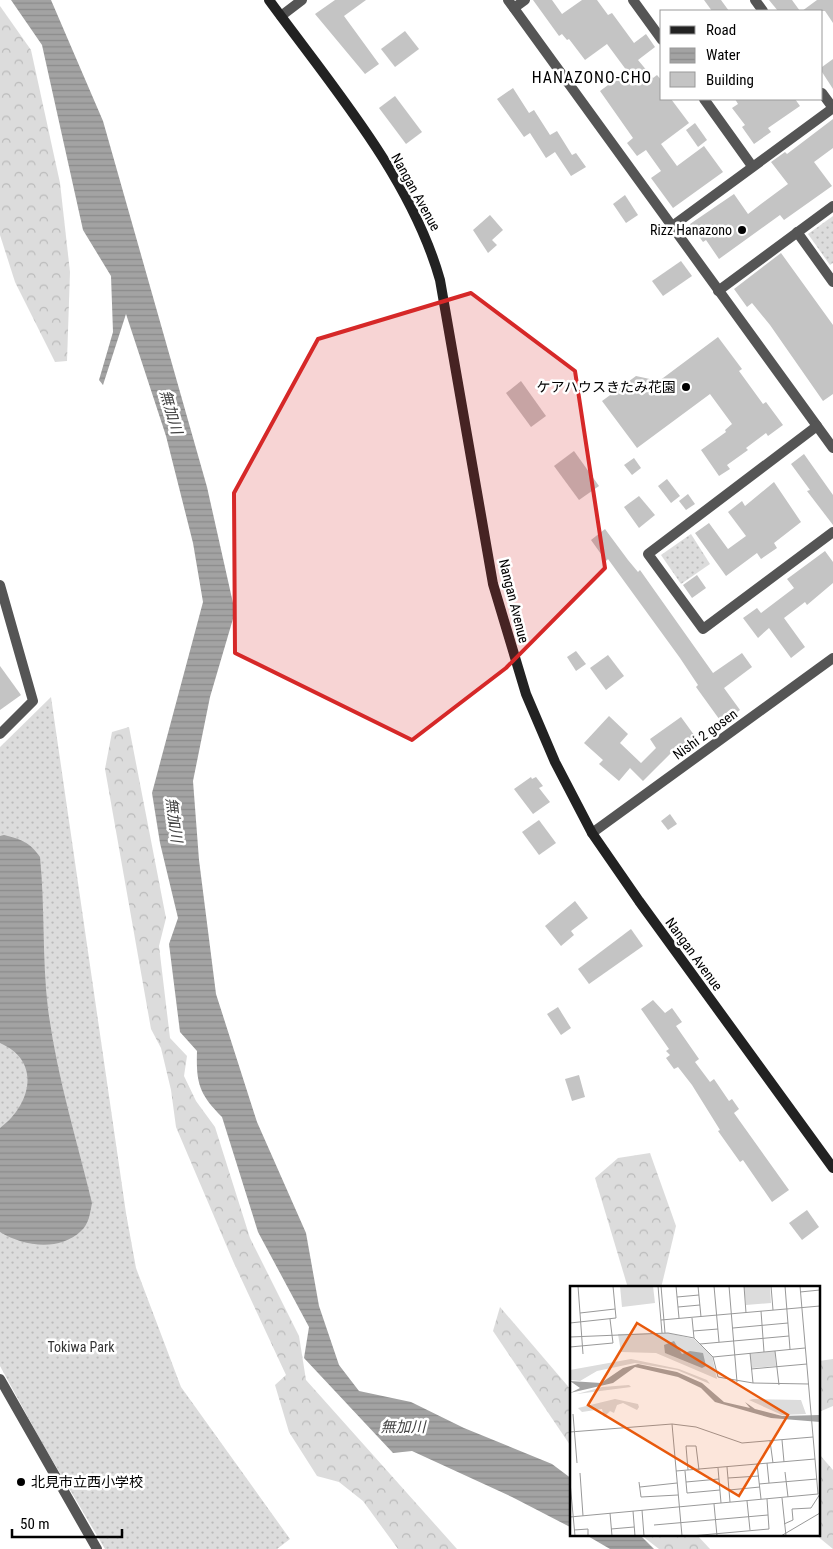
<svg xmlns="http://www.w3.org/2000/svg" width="833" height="1549" viewBox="0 0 833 1549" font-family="'Roboto Condensed','Noto Sans JP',sans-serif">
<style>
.grass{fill:url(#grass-dots)}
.forest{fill:url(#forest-crowns)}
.water{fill:url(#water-rules)}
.building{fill:#c4c4c4}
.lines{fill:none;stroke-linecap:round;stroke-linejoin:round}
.street{stroke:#555;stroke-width:10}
.secondary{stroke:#222;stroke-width:10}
.marked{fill:#d62828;fill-opacity:0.2;stroke:#d62828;stroke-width:4;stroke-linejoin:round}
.poi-dot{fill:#000;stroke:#fff;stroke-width:2}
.labels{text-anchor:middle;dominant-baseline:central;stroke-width:5;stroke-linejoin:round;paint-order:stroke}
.street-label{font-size:14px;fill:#000;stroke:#fff}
.poi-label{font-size:14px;fill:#000;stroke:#fff;text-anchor:end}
.park-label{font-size:14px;fill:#333;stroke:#fff}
.water-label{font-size:15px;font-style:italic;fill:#444;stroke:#fff}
.quarter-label{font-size:16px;letter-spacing:1px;fill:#000;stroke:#fff}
.inset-road{fill:none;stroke:#999;stroke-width:1}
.view{fill:#e8590c;fill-opacity:0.15;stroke:#e8590c;stroke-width:2.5}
.inset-edge{fill:none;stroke:#000;stroke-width:2.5}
</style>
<defs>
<pattern id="grass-dots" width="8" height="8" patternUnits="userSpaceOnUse" patternTransform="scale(1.25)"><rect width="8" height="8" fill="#dcdcdc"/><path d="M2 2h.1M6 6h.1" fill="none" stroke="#bbb" stroke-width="1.8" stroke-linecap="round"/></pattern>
<pattern id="forest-crowns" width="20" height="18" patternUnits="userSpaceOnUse" patternTransform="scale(1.25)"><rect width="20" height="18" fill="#dcdcdc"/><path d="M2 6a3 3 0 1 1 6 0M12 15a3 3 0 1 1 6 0" fill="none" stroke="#bbb"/></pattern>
<pattern id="water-rules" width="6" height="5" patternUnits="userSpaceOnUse" patternTransform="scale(1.25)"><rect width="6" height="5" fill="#a3a3a3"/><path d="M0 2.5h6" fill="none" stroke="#8b8b8b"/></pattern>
</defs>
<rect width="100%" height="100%" fill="#fff"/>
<g class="grass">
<polygon points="833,216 833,263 830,265 808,234"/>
<polygon points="691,534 710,564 681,584 661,555"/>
<polygon points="51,697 126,1213 136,1268 181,1387 290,1539 277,1549 105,1549 41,1441 0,1366 0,747"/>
</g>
<g class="forest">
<polygon points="0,6 31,50 60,183 70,272 67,361 55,362 15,282 0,235"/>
<polygon points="129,727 166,918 159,946 170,1038 187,1056 184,1076 196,1101 215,1127 250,1238 299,1336 306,1380 457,1549 398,1549 363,1501 339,1482 317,1476 289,1432 275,1385 286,1375 233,1261 176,1127 171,1090 161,1048 151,1029 105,769 112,732"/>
<polygon points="650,1153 676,1226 661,1288 628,1288 595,1178 618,1158"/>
<polygon points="500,1307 572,1391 572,1448 493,1331"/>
<polygon points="833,1359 833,1406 819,1412 819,1361"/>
<polygon points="819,1454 833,1470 833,1549 816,1535 819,1535"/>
<polygon points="641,1535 697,1535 710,1549 659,1549"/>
</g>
<g class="water">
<path d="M11,0H51L103,121L207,487L235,612L210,697L193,781L199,860L216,994L257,1122L306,1233L319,1306L339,1365L359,1391L411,1402L464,1428L552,1464L572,1479V1528L512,1497L412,1451L393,1453L304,1358L309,1327L258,1232L222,1117C199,1094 196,1083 197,1051L180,1032L169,944L178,918L160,843L152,793L203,602L193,543L166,436L126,314L103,385L99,380L113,332L111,276L83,230L42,45Z"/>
<path d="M4,835C20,839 30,842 40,857C45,907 42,958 48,1009C57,1077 76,1137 92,1203C90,1213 89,1224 81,1231C59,1252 23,1246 0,1232V1128C31,1105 42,1061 0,1043V836Z"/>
<polygon points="586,1535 640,1535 654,1549 610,1549"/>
</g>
<g class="building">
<polygon points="335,0 366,0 344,16 379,64 365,74 315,14"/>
<polygon points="533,0 552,0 562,14 582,0 597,0 608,15 612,13 634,43 646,34 655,47 638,60 653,78 657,75 662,81 662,99 671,99 689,123 661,144 677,166 704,146 723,172 673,208 651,178 661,171 646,150 637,156 627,143 633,138 600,91 627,71 607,44 585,60 569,39 567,40 562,34 559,36"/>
<polygon points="704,0 721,0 729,11 712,11"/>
<polygon points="769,0 792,0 800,11 778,11"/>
<polygon points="817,0 833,0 833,23 825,11 802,11"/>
<polygon points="405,31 419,49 395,67 381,49"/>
<polygon points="833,59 833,89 822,72 822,67"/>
<polygon points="513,88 529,113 534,110 550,135 557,131 572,155 576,153 586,167 571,176 555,152 546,158 530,133 524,137 497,99"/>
<polygon points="395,96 422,132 406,144 379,108"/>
<polygon points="735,99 795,99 800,106 768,128 771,132 754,144 742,127 745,125 732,108 738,104"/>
<polygon points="833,119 833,148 814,162 832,186 784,220 780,215 719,259 706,240 703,242 690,224 734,194 748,214 761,204 788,184 771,162 785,152 787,154"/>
<polygon points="695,123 707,140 698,147 686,130"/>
<polygon points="625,195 638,215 626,223 613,204"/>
<polygon points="490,215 503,230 492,240 497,245 488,253 473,230"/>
<polygon points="781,253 833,325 833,394 823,401 770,325 752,303 747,307 734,289"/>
<polygon points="681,261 692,276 663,296 652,281"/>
<polygon points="718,337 742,369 739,371 763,404 766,402 783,425 768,436 766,433 746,448 748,450 727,465 730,469 719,476 701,450 726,432 725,430 732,424 710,394 637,448 602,401 636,376 659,381"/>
<polygon points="521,381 546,416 531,427 506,393"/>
<polygon points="574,451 599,486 579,500 554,466"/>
<polygon points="804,454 833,495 833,525 807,491 810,490 791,464"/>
<polygon points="634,458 641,468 632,475 624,465"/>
<polygon points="667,479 680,496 671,503 658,486"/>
<polygon points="774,482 801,522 774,543 777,548 761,559 757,553 726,576 695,533 709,523 728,549 746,536 728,512 742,501 745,506"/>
<polygon points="688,494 695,504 686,510 679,501"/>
<polygon points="639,496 655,515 639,528 624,507"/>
<polygon points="605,529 628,560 638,572 640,570 713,673 742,653 752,667 724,688 740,710 722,723 696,687 698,685 680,658 608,559 606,561 591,540"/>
<polygon points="825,551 833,562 833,583 807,605 805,602 784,618 805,647 791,658 769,628 758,638 743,618 757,608 761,613 794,588 787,579"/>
<polygon points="697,575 706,588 692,598 683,585"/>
<polygon points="576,651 586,664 576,671 567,657"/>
<polygon points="608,655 624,676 606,690 590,668"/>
<polygon points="0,666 21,695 0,710"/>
<polygon points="609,716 628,734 620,743 641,763 656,748 650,739 681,717 697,739 678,753 675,749 643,781 630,768 619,781 599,764 603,760 584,743"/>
<polygon points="531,777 532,779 536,777 543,786 539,788 550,802 533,814 514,789"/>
<polygon points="670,814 677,824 668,830 661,821"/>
<polygon points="539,820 556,843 539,855 522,832"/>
<polygon points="575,901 588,918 571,931 574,935 561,946 545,926"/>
<polygon points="631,929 643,946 589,984 578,969"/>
<polygon points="653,1000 665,1013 672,1008 682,1022 676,1026 699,1059 695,1062 710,1082 714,1079 729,1101 732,1099 739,1109 734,1113 789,1190 772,1202 743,1160 740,1162 718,1131 720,1130 692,1085 678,1067 674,1069 666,1058 670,1055 666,1051 669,1049 641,1009"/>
<polygon points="558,1007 571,1028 561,1035 547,1014"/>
<polygon points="579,1075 585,1097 572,1101 565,1079"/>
<polygon points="807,1210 819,1227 802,1240 789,1223"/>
</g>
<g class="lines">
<g class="street">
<polyline points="508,0 833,448"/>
<polyline points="633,0 662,40"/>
<polyline points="755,0 763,11"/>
<polyline points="514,8 525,0"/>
<polyline points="281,16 302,0"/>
<polyline points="822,93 833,108"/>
<polyline points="704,99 752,166"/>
<polyline points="671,227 833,108"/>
<polyline points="797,232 833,282"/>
<polyline points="718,291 833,206"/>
<polyline points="817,426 648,554 703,629 833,532"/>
<polyline points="0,585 33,701 0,734"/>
<polyline points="592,833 833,658"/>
<polyline points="0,1379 97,1549"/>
</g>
<path class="secondary" d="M269,0C331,85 411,177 440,280L493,584L526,694L555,762L592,833L639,901L833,1168"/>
</g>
<path class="marked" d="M471,293L575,371L605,568L506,668L412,740L235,653L234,493L318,339Z"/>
<g class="poi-dot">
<circle cx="742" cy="230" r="5"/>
<circle cx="686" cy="387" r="5"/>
<circle cx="21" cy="1482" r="5"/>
</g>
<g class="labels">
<g class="street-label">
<text transform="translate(416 192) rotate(61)">Nangan Avenue</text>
<text transform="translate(514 601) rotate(76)">Nangan Avenue</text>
<text transform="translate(705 734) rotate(-36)">Nishi 2 gosen</text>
<text transform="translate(694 954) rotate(54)">Nangan Avenue</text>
</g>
<g class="poi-label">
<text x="732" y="230">Rizz Hanazono</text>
<text x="676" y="387">ケアハウスきたみ花園</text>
<text x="31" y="1482" text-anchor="start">北見市立西小学校</text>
</g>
<g class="park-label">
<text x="81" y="1347">Tokiwa Park</text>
</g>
<g class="water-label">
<text transform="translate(171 412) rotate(74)">無加川</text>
<text transform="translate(174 820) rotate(83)">無加川</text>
<text x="403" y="1427">無加川</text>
</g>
<g class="quarter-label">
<text x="592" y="77">HANAZONO-CHO</text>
</g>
</g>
<g transform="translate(570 1286)">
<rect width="250" height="250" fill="#fff"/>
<path d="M200,0L201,17L176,19L174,1ZM98,47L124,53L142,70L147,93L86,67L51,66L48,48ZM205,65L206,80L182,82L180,68Z" fill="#dcdcdc"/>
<path d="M61,73L109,83L137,94L140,98L107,84L65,77L27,85L10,95L0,94V84ZM59,99L61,101L7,108L32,101ZM45,113L68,118L69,121L67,124L53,117L47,119L44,127L40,125L34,131L32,123L12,126L8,122ZM183,113L231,114L236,128L212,129L179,114Z" fill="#dcdcdc"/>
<path d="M50,0H83L85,17L52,21Z" fill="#dcdcdc"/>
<path d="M104,55L112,68L120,65L133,67L136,80L132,82L95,67L94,59ZM68,78L107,86L132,97L154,116L180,122L175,116L185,123L212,130L250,129V136L201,132L145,116L131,102L108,91L65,81L43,97L0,107L10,102L0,95L31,97L53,82Z" fill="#a3a3a3"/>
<path class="inset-road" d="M8,0L13,68M88,0L92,47M91,0L95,47M106,0L109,32M128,0L131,31M144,0L149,56M159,0L167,96M174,0L176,27M201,0L203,24M215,0L220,63M230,6L250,4M107,11L129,9M108,21L130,19M191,25L194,66M10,27L45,23M122,32L124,52M91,34L250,20M0,37L46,32L43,0M163,42L218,37M123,45L148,43M0,51L98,47L124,52L143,71L235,62M130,58L219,50M0,61L43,57L40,33M205,65L209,99M180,67L183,97M143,71L148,91L183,97L239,98M181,83L237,78M3,128L7,177M102,138L112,250M0,146L102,138L126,141L172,157L243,151M212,154L214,176M200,155L203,177M197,177L199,197M187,178L191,213M157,181L160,216M148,182L151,217M118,184L116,160H126L129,184M106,185L245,173M115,185L117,207L150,204M215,186L218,211M10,187L13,230M158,192L189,190M0,196L5,250M69,196L71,211L108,209M116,196L149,193M189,198L247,193M70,201L107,197M159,204L190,201M212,212L216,250M177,215L180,244M144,218L147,250M72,224L74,250M63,225L65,250M40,227L42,250M0,231L248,208L230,0M214,238L223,234L222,223L241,222L250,208M84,239L198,229M41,243L64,241M4,244L18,243V250M121,250L199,243L197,213M211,250L250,227"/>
<path class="view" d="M67,37L218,129L169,210L18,119Z"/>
<rect width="250" height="250" class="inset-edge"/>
</g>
<rect x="660" y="10" width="162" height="90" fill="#ffffff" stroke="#999999"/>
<rect x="670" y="26" width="25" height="8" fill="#222222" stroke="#999999"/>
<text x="706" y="35" font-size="15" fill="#000000">Road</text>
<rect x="670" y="48" width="25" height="15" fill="url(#water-rules)" stroke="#999999"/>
<text x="706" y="60" font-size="15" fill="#000000">Water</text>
<rect x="670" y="72" width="25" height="15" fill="#c4c4c4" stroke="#999999"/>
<text x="706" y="85" font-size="15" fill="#000000">Building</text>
<path d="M12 1529v8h110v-8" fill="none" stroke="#000000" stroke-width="2.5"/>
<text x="20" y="1529" font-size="15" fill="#000000" stroke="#ffffff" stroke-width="4" paint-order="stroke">50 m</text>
</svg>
